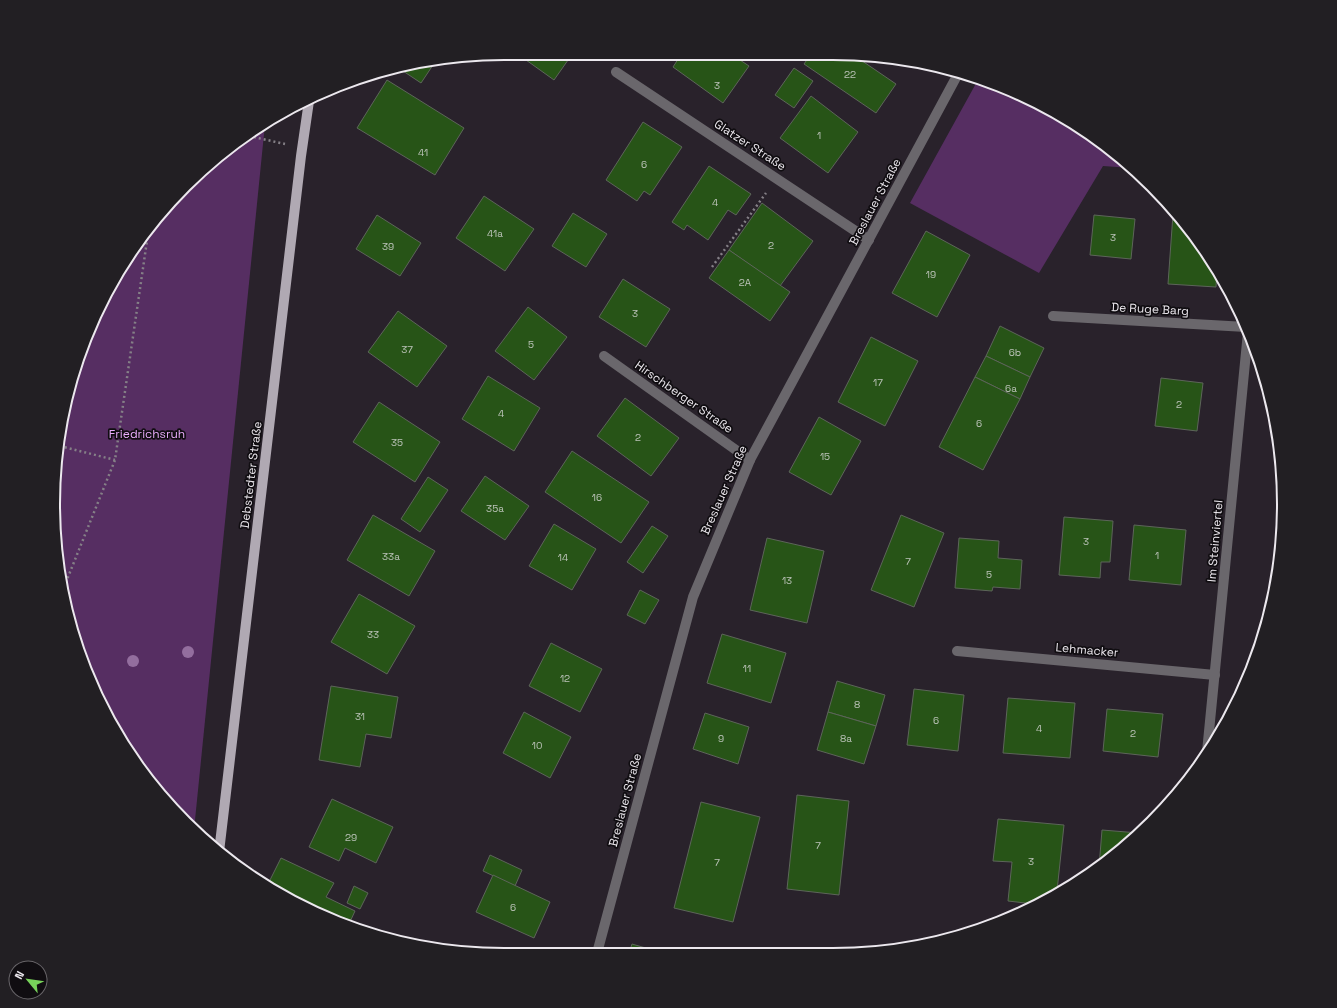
<svg xmlns="http://www.w3.org/2000/svg" width="1337" height="1008" viewBox="0 0 1337 1008" font-family="'Space Grotesk',sans-serif">
<style>
.green{fill:#562e62}
.building{fill:#275417;stroke:#5d655a}
.lines{fill:none;stroke-linecap:round;stroke-linejoin:round}
.path{stroke:#858087;stroke-width:2.5;stroke-dasharray:2 3;stroke-linecap:butt}
.minor{stroke:#6a676c;stroke-width:10}
.major{stroke:#b0a9b3;stroke-width:10}
.tree{fill:#936e9e}
.labels{text-anchor:middle;dominant-baseline:central;stroke-width:3.5;stroke-linejoin:round;paint-order:stroke}
.number-label{font-size:10px;fill:#bbc3b8}
.street-label{font-size:12px;fill:#ece8ee;stroke:#100d11}
.park-label{font-size:12px;fill:#e9acfc;stroke:#100d11}
.rim{fill:none;stroke:#ece8ee;stroke-width:2}
</style>
<rect width="100%" height="100%" fill="#29222b"/>
<g class="green">
<polygon points="979,78 1006,87 1084,129 1131,168 1103,166 1039,273 910,203"/>
<polygon points="265,124 194,830 146,778 87,676 62,592 54,534 62,416 100,304 146,230 185,185"/>
</g>
<g class="building">
<polygon points="531,53 573,53 554,80 526,60"/>
<polygon points="682,53 731,54 749,66 723,103 673,67"/>
<polygon points="811,54 852,54 896,84 876,113 804,64"/>
<polygon points="435,62 421,83 397,67"/>
<polygon points="794,68 813,81 794,108 775,95"/>
<polygon points="387,80 464,128 435,175 357,128"/>
<polygon points="811,96 858,132 828,173 780,138"/>
<polygon points="643,122 682,147 650,195 644,191 637,201 606,180"/>
<polygon points="709,166 751,194 736,215 728,210 708,240 687,225 684,230 672,222"/>
<polygon points="484,196 534,229 505,271 456,238"/>
<polygon points="762,203 813,241 780,286 729,250"/>
<polygon points="573,213 607,234 586,267 552,246"/>
<polygon points="1173,214 1177,214 1191,230 1217,271 1216,287 1168,284"/>
<polygon points="377,215 421,243 400,276 356,249"/>
<polygon points="1094,215 1135,219 1131,259 1090,255"/>
<polygon points="926,231 970,255 937,317 892,293"/>
<polygon points="729,250 790,292 770,321 709,278"/>
<polygon points="623,279 670,309 646,347 599,317"/>
<polygon points="528,307 567,337 534,380 495,351"/>
<polygon points="398,311 447,346 417,387 368,352"/>
<polygon points="1000,326 1044,348 1030,377 986,356"/>
<polygon points="871,337 918,361 885,426 838,402"/>
<polygon points="986,356 1030,377 1020,399 975,377"/>
<polygon points="1264,375 1268,386 1263,386"/>
<polygon points="488,376 540,408 514,451 462,419"/>
<polygon points="975,377 1020,399 983,470 939,447"/>
<polygon points="1161,378 1203,383 1197,431 1155,426"/>
<polygon points="625,398 679,438 651,476 597,436"/>
<polygon points="379,402 440,442 415,482 353,442"/>
<polygon points="819,417 861,441 831,495 789,472"/>
<polygon points="572,451 649,502 621,543 545,492"/>
<polygon points="485,476 529,506 505,540 461,511"/>
<polygon points="428,477 448,490 420,532 401,519"/>
<polygon points="373,515 435,551 409,596 347,560"/>
<polygon points="901,515 944,533 914,607 871,590"/>
<polygon points="1064,517 1113,521 1110,562 1101,562 1100,578 1059,575"/>
<polygon points="554,524 596,549 572,590 529,566"/>
<polygon points="1134,525 1186,530 1181,585 1129,580"/>
<polygon points="652,526 668,536 643,573 627,562"/>
<polygon points="767,538 824,551 807,623 750,610"/>
<polygon points="959,538 999,541 998,558 1022,560 1020,589 993,587 992,591 955,588"/>
<polygon points="640,590 659,600 645,624 627,615"/>
<polygon points="359,594 415,626 387,674 331,642"/>
<polygon points="722,634 786,653 771,703 707,683"/>
<polygon points="551,643 602,669 580,712 529,686"/>
<polygon points="1253,648 1260,649 1251,669"/>
<polygon points="837,681 885,695 876,726 828,712"/>
<polygon points="331,686 398,697 391,738 366,734 360,767 319,760"/>
<polygon points="914,689 964,695 958,751 907,745"/>
<polygon points="1008,698 1075,703 1070,758 1003,753"/>
<polygon points="1107,709 1163,714 1158,757 1103,751"/>
<polygon points="524,712 571,737 550,778 503,753"/>
<polygon points="828,712 876,726 864,764 817,750"/>
<polygon points="705,713 749,727 738,764 693,749"/>
<polygon points="797,795 849,801 839,895 787,889"/>
<polygon points="332,799 393,827 376,863 345,848 339,861 309,847"/>
<polygon points="701,802 760,817 733,922 674,908"/>
<polygon points="998,819 1064,825 1057,891 1034,904 1008,901 1012,862 993,861"/>
<polygon points="1102,830 1139,833 1107,862 1099,867"/>
<polygon points="490,855 522,870 515,886 483,871"/>
<polygon points="281,858 334,883 326,897 355,911 349,924 279,895 267,886"/>
<polygon points="493,875 550,902 534,938 476,912"/>
<polygon points="354,886 368,893 360,909 347,903"/>
<polygon points="632,944 663,953 629,953"/>
</g>
<g class="lines">
<g class="path">
<polyline points="249,136 285,144"/>
<polyline points="712,267 766,193"/>
<polyline points="60,446 115,460"/>
<polyline points="62,592 115,460 149,227"/>
</g>
<g class="minor">
<polyline points="616,72 869,240"/>
<polyline points="1053,316 1246,327"/>
<polyline points="604,356 750,460"/>
<polyline points="957,651 1215,675"/>
<polyline points="1207,752 1248,332"/>
<polyline points="910,946 911,946"/>
<polyline points="597,953 693,597 750,460 959,72"/>
</g>
<polyline class="major" points="219,852 301,156 309,101"/>
</g>
<g class="tree">
<circle cx="188" cy="652" r="6"/>
<circle cx="133" cy="661" r="6"/>
</g>
<g class="labels">
<g class="number-label">
<text x="850" y="74">22</text>
<text x="717" y="85">3</text>
<text x="819" y="135">1</text>
<text x="423" y="152">41</text>
<text x="644" y="164">6</text>
<text x="715" y="202">4</text>
<text x="495" y="233">41a</text>
<text x="1113" y="237">3</text>
<text x="771" y="245">2</text>
<text x="388" y="246">39</text>
<text x="931" y="274">19</text>
<text x="745" y="282">2A</text>
<text x="635" y="313">3</text>
<text x="531" y="344">5</text>
<text x="407" y="349">37</text>
<text x="1015" y="352">6b</text>
<text x="878" y="382">17</text>
<text x="1011" y="388">6a</text>
<text x="1179" y="404">2</text>
<text x="501" y="413">4</text>
<text x="979" y="423">6</text>
<text x="638" y="437">2</text>
<text x="397" y="442">35</text>
<text x="825" y="456">15</text>
<text x="597" y="497">16</text>
<text x="495" y="508">35a</text>
<text x="1086" y="541">3</text>
<text x="1157" y="555">1</text>
<text x="391" y="556">33a</text>
<text x="563" y="557">14</text>
<text x="908" y="561">7</text>
<text x="989" y="574">5</text>
<text x="787" y="580">13</text>
<text x="373" y="634">33</text>
<text x="747" y="668">11</text>
<text x="565" y="678">12</text>
<text x="857" y="704">8</text>
<text x="360" y="716">31</text>
<text x="936" y="720">6</text>
<text x="1039" y="728">4</text>
<text x="1133" y="733">2</text>
<text x="721" y="738">9</text>
<text x="846" y="738">8a</text>
<text x="537" y="745">10</text>
<text x="351" y="837">29</text>
<text x="818" y="845">7</text>
<text x="1031" y="861">3</text>
<text x="717" y="862">7</text>
<text x="513" y="907">6</text>
</g>
<g class="street-label">
<text transform="translate(750 145) rotate(33)">Glatzer Straße</text>
<text transform="translate(875 202) rotate(-62)">Breslauer Straße</text>
<text transform="translate(1150 309) rotate(3)">De Ruge Barg</text>
<text transform="translate(684 397) rotate(35)">Hirschberger Straße</text>
<text transform="translate(251 475) rotate(-83)">Debstedter Straße</text>
<text transform="translate(724 490) rotate(-66)">Breslauer Straße</text>
<text transform="translate(1215 541) rotate(-85)">Im Steinviertel</text>
<text transform="translate(1087 650) rotate(5)">Lehmacker</text>
<text transform="translate(625 800) rotate(-75)">Breslauer Straße</text>
</g>
<g class="park-label">
<text x="147" y="434">Friedrichsruh</text>
</g>
</g>
<path d="M0 0H1337V1008H0ZM504 60H833A444 444 0 0 1 1277 504V504A444 444 0 0 1 833 948H504A444 444 0 0 1 60 504V504A444 444 0 0 1 504 60Z" fill="#221f23" fill-rule="evenodd"/>
<path class="rim" d="M504 60H833A444 444 0 0 1 1277 504V504A444 444 0 0 1 833 948H504A444 444 0 0 1 60 504V504A444 444 0 0 1 504 60Z"/>
<g transform="translate(28 980) rotate(299)"><circle r="19" fill="#100d11" stroke="#686569"/>
<path d="M0-3L7 15L0 10L-7 15Z" fill="#77d25a"/>
<text y="-6" font-size="11" font-weight="bold" text-anchor="middle" fill="#ece8ee">N</text>
</g>
</svg>
